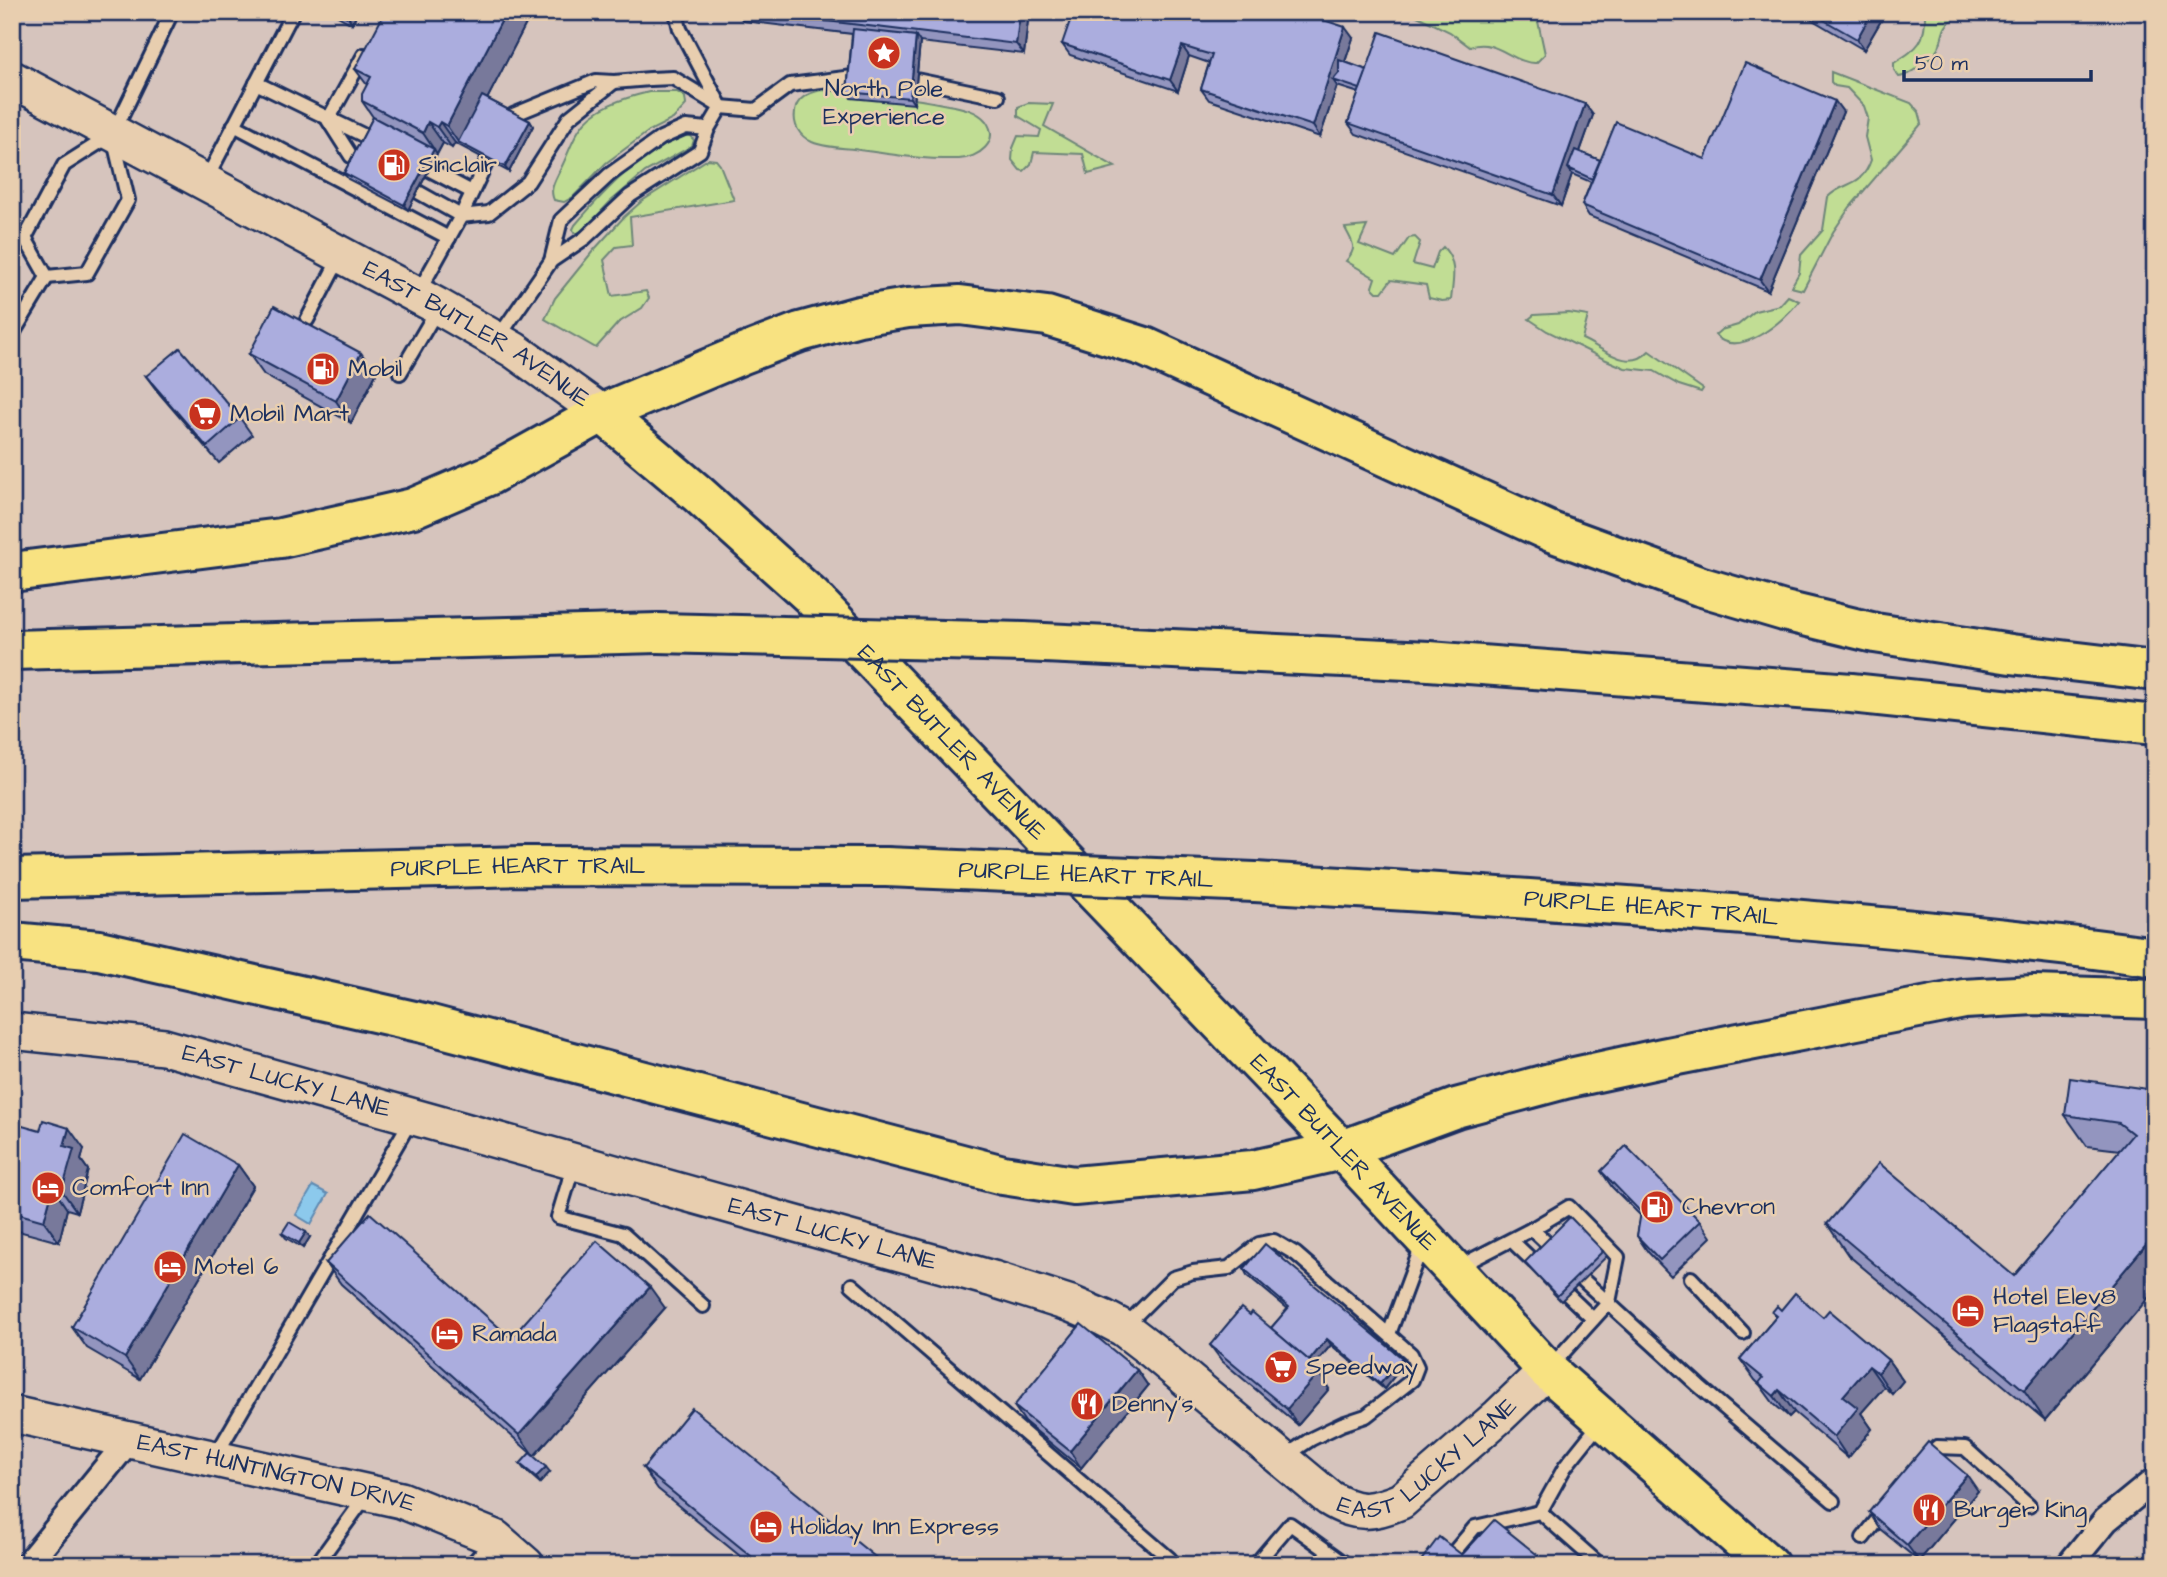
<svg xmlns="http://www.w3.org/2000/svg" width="2167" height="1577" viewBox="0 0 2167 1577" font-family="'Architects Daughter',sans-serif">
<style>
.green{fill:#c1dd94;stroke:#6e8679;stroke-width:2}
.water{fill:#8cc9ec;stroke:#5f8bb3;stroke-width:2}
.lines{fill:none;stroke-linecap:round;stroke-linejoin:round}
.lane-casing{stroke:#1b2f5e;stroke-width:18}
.street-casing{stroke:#1b2f5e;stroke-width:30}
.secondary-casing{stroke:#1b2f5e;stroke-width:40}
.primary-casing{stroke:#1b2f5e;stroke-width:44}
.highway-casing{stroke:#1b2f5e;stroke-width:44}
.lane{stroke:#e8ceaf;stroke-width:12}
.street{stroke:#e8ceaf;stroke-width:24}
.secondary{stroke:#e8ceaf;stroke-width:35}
.primary{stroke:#f8e281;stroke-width:38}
.highway{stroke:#f8e281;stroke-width:38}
.highway-bridge-casing{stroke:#1b2f5e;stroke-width:44;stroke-linecap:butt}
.highway-bridge{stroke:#f8e281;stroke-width:38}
.wall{fill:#9395bf;stroke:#1b2f5e;stroke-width:2}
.shaded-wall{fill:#78799b;stroke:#1b2f5e;stroke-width:2}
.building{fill:#abadde;stroke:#1b2f5e;stroke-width:2}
.labels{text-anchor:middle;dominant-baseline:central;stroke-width:5;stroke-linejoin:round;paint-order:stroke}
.poi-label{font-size:24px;fill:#1b2f5e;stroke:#e8ceaf;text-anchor:start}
.street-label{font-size:24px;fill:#1b2f5e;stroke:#e8ceaf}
</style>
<rect width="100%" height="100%" fill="#d6c4bd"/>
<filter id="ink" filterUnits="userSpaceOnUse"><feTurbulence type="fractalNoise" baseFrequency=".0143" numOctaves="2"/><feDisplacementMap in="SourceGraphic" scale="14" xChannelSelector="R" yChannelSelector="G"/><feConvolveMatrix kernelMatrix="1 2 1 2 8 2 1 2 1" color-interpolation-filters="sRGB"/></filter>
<g filter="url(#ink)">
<g class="green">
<path d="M1409,12H1536L1545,54L1536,63C1513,64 1496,37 1470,47L1450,32Z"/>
<path d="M1925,12H1969L1967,19L1955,18C1944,25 1944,30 1941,41C1938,55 1924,63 1914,70C1908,74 1906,76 1899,77L1894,70V63C1919,47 1926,42 1925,12Z"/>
<path d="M1831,72L1911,103L1919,112L1922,123L1850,207L1833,232L1803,290L1791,287L1799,273L1801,255L1823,230L1828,197C1843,181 1861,189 1871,160L1865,137L1868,118L1864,106L1847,88L1835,86L1831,82Z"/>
<path d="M821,90C864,93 905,96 948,105C960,107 977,110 986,121C1001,142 978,158 959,159C924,160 888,154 853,149C840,148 824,147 812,142C799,136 793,125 795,112C796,98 809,93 821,90Z"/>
<path d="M649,92H677L685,97L686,105L673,119L649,131L606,163L573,197L564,202L554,200C549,189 555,181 560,170C567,157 571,143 579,130C593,107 624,98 649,92Z"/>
<polygon points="1028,103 1053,104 1044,126 1115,167 1088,174 1083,154 1034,152 1031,164 1024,171 1020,170 1012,160 1013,148 1018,136 1039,137 1041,130 1018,116 1018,107"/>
<path d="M684,136H690L694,140L692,146L645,172L610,202L582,232L578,234L574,232L573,229L575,225C606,189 639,154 684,136Z"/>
<polygon points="708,159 716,160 720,165 734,200 630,217 632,245 616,247 604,260 612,296 646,291 649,298 642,308 618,323 596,348 545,319 555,298 593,251 624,217 642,201"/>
<path d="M1367,226L1359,244L1395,258L1409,238L1415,237L1420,242L1413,264L1432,269L1438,252L1443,247C1458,262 1453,280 1451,300L1442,301L1429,298L1426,285L1391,280L1382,292H1377L1372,287L1375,278L1346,261C1358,247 1353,244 1345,228Z"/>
<path d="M1788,296L1799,301C1783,322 1738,360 1715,335L1721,330L1738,325L1755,311L1780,305Z"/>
<path d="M1569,313L1588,316L1582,339C1603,348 1629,373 1649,351L1703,389L1701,392L1679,385L1654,371L1625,368L1604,359L1547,331L1529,319L1534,315Z"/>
</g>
<polygon class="water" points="313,1186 328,1194 311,1224 296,1215"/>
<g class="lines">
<defs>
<g id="lane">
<polyline points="916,80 998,97"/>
<polyline points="256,83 369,138"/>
<polyline points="513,115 596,81 614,82 650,79 673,78 721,107 756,110 790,85 853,77"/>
<polyline points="234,125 449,238"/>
<polyline points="358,160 351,156 328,120 364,55"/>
<polyline points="430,170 472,192"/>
<polyline points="206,180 293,12"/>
<polyline points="418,192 461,216 489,213 528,182 569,118 614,82"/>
<polyline points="551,261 561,220 609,175 661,138 686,127 708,129"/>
<polyline points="47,277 25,238 64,165 113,134 172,12"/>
<polyline points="47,277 87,273 128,200 114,141"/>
<polyline points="417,295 461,216 487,161"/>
<polyline points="307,320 340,257"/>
<polyline points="12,335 47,277"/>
<polyline points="498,338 551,261 585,238 630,196 700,151 708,129 721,107 680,29 676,12"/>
<polyline points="400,373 437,310"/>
<polyline points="574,1164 558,1217 623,1234 703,1306"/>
<polyline points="1532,1229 1569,1207 1618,1257 1609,1302 1551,1366"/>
<polyline points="1512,1241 1534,1262"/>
<polyline points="1458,1267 1532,1229 1550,1246"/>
<polyline points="1691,1278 1743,1333"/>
<polyline points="1583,1280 1699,1386 1833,1501"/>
<polyline points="852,1285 1170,1559"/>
<polyline points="1569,1296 1593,1319"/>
<polyline points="1126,1325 1173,1278 1193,1272 1229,1268 1259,1244 1274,1241 1296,1254 1411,1354 1417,1367 1412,1380 1366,1416 1342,1424 1311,1439 1284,1457"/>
<polyline points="1389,1334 1422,1245"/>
<polyline points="216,1455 411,1120"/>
<polyline points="1926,1461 1937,1447 1965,1448 2029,1506"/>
<polyline points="1540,1512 1600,1565"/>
<polyline points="1863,1538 1885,1510"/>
<polyline points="316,1565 366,1496"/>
<polyline points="471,1565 494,1539"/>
<polyline points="1255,1565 1290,1524 1347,1565"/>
<polyline points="1443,1565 1475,1527 1540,1512 1565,1467 1601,1422"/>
</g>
<g id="street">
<polyline points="27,1565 129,1440"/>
<polyline points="2069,1565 2106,1520 2155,1480"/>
</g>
<g id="secondary">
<path id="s1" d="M12,79L439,307L514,350L602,413"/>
<path id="s2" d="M12,1031L164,1047L993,1279L1071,1304L1104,1318L1123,1328L1153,1351L1329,1498C1356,1515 1372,1513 1401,1501L1499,1416L1547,1370"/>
<path id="s3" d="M12,1414L401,1500L495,1538L526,1565"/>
</g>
<g id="primary">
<path id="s4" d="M602,413L698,494L811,596L1342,1150L1547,1370L1769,1565"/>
</g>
<g id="highway">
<polyline points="12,572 281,538 413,508 490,475 602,413 743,354 800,332 859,316 908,308 960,305 1047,316 1145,347 1551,532 1699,586 1784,611 1875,633 2011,654 2155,671"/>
<polyline points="1023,642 1429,661 1851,693 2155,725"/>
<polyline points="12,650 658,633"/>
<path id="s5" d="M12,878L525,866L886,867"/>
<path id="s6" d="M1255,882C1418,891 1582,902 1745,915C1882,927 2018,938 2155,957"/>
<polyline points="12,942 99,950 423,1023 1003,1175 1074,1186 1253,1170 1342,1150 1456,1108 1565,1079 1662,1058 1964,999 2034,995 2155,999"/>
</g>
</defs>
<use href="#lane" class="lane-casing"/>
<use href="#street" class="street-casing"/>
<use href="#secondary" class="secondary-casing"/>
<use href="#primary" class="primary-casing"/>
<use href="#highway" class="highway-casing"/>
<use href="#lane" class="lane"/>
<use href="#street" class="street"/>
<use href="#secondary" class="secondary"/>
<use href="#primary" class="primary"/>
<use href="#highway" class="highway"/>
<defs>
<g id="highway-bridge">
<polyline points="658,633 1023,642"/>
<path id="s7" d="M886,867L1255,882"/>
</g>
</defs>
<use href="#highway-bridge" class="highway-bridge-casing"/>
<use href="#highway-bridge" class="highway-bridge"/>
</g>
<g class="wall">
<polygon points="331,12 358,12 352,24"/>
<polygon points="532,12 487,99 530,121 533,126 509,172 455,143 452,148 443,143 408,210 348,179 344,173 373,117 362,101 367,85 355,69"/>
<polygon points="737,12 1029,12 1024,54 920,42 914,104 851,98 847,92 852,34 743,21"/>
<polygon points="1799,12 1886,12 1864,50"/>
<polygon points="1353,38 1345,62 1367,70 1593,115 1580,152 1600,160 1705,159 1843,112 1768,291 1589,216 1582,205 1591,182 1572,174 1561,206 1356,134 1348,123 1359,93 1337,86 1320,137 1209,100 1201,89 1209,63 1189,56 1178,91 1070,55 1062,44"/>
<polygon points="361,353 376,374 351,423 264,375 249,354"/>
<polygon points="146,376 240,418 252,435 219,463 158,392"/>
<polygon points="2155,1096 2155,1290 2045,1420 1848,1255 1827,1224 2014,1276 2120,1150 2087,1146 2065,1115"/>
<polygon points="12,1123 84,1149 81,1160 88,1170 77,1212 67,1209 59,1242 18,1231 12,1222"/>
<polygon points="238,1165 253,1186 140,1379 87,1348 72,1327"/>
<polygon points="1601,1171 1700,1221 1711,1237 1671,1276 1648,1252 1637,1236 1641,1216 1612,1187"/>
<polygon points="282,1233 310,1237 303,1248 286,1238"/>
<polygon points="1603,1251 1607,1256 1561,1301 1528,1267 1525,1262"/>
<polygon points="326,1263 511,1338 665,1308 534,1456 341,1284"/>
<polygon points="1244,1269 1405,1363 1384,1389 1331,1345 1314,1365 1329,1389 1298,1425 1222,1361 1210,1345 1250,1315 1271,1328 1288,1309 1247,1275"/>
<polygon points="1781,1310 1823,1317 1888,1360 1903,1381 1892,1394 1884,1387 1861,1413 1872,1429 1848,1458 1794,1412 1789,1417 1774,1404 1760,1385 1755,1380 1740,1359 1776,1317 1772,1312"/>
<polygon points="1137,1370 1148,1386 1081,1468 1025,1422 1014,1406"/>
<polygon points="520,1464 550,1472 540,1483 524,1469"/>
<polygon points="643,1468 885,1565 751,1565 658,1489"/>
<polygon points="1978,1491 1919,1561 1880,1529 1869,1512"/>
</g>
<g class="shaded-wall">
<polygon points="352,12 358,12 352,24 349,18"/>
<polygon points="506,12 532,12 464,144 458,142 447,126"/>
<polygon points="1020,12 1029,12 1024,54 1016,44"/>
<polygon points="1872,12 1886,12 1864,50 1857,39"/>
<polygon points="1345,27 1353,38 1338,82 1333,80 1337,86 1320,137 1313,126"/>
<polygon points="916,36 920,42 914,104 910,98"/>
<polygon points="1182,46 1189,56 1178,91 1170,80"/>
<polygon points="1835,101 1843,112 1768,291 1760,280"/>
<polygon points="1585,104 1593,115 1573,171 1568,168 1572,174 1561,206 1553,195"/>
<polygon points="530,121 533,126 509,172 505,167"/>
<polygon points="428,122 443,143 437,154 423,133"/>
<polygon points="440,122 455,143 452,148 437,127"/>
<polygon points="434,149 437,154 408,210 404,205"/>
<polygon points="361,353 376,374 351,423 336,401"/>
<polygon points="69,1128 84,1149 81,1160 88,1170 77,1212 62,1191 64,1146"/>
<polygon points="238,1165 253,1186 140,1379 125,1358"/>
<polygon points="53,1188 67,1209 59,1242 44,1221"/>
<polygon points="306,1232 310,1237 303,1248 299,1243"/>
<polygon points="2155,1234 2155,1290 2045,1420 2024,1390"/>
<polygon points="650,1287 665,1308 534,1456 519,1435"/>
<polygon points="1327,1339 1331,1345 1314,1365 1329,1389 1298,1425 1287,1409 1307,1363"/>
<polygon points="1402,1358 1405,1363 1384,1389 1380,1384"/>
<polygon points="1888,1360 1903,1381 1892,1394 1878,1373"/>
<polygon points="1869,1366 1884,1387 1861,1413 1872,1429 1848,1458 1834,1437 1843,1396"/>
<polygon points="1137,1370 1148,1386 1081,1468 1070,1451"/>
<polygon points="1779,1390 1794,1412 1789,1417 1774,1396"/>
<polygon points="546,1467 550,1472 540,1483 536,1477"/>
<polygon points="1967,1475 1978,1491 1919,1561 1907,1545"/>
</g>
<g class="building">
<polygon points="337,12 352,12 349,18"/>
<polygon points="385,12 506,12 447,126 440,122 437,127 428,122 423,133 362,101 362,94 371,77 355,69"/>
<polygon points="753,12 1020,12 1016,44"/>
<polygon points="1073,12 1280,12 1289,15 1290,12 1299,12 1345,27 1313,126 1201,89 1212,55 1198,51 1182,46 1170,80 1062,44"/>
<polygon points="1810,12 1872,12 1857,39"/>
<polygon points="853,29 916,36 910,98 847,92"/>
<polygon points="1380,32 1585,104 1553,195 1348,123"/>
<polygon points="1339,60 1367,70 1360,89 1333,80 1339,73"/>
<polygon points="1745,63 1835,101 1760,280 1582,205 1616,122 1705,159"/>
<polygon points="482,96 530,121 505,167 458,142"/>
<polygon points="373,117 434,149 404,205 344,173"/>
<polygon points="1575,150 1600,160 1592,179 1568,168"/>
<polygon points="274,306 361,353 336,401 249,354"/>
<polygon points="180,348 240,418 207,447 146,376"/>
<polygon points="2070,1078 2147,1089 2155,1096 2155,1234 2024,1390 1827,1224 1879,1163 2014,1276 2133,1134 2119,1123 2065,1115"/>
<polygon points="43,1120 69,1128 64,1146 74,1149 62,1191 53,1188 44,1221 12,1212 12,1123 40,1131"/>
<polygon points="185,1134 238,1165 125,1358 72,1327"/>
<polygon points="1626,1146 1700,1221 1660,1260 1637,1236 1641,1212 1601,1171"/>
<polygon points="370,1213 511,1338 597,1241 650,1287 519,1435 326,1263"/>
<polygon points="1570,1217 1603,1251 1557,1296 1525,1262"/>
<polygon points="289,1222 306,1232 299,1243 282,1233"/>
<polygon points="1265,1244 1402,1358 1380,1384 1327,1339 1309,1361 1271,1328 1289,1307 1244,1269"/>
<polygon points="1795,1293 1823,1317 1829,1310 1888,1360 1878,1373 1869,1366 1843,1396 1858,1408 1834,1437 1779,1390 1774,1396 1759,1383 1763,1378 1740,1359 1777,1316 1772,1312 1777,1306 1781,1310"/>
<polygon points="1241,1308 1250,1315 1252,1312 1312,1363 1310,1366 1318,1373 1287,1409 1210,1345"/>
<polygon points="1081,1324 1137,1370 1070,1451 1014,1406"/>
<polygon points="692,1408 885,1565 762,1565 643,1468"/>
<polygon points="1928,1442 1967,1475 1907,1545 1869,1512"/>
<polygon points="530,1453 546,1467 536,1477 520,1464"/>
<polygon points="1494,1520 1550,1565 1424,1565 1420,1562 1439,1537 1462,1555"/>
</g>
</g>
<defs>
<symbol id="sight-disc" viewBox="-11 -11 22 22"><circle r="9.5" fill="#c8321e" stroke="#e8ceaf"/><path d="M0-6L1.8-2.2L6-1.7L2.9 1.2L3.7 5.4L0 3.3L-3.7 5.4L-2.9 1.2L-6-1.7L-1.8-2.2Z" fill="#fff"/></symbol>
<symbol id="fuel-disc" viewBox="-11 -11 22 22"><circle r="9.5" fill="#c8321e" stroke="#e8ceaf"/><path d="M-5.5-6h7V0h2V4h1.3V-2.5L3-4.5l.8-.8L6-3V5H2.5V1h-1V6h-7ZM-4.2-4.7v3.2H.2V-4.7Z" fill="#fff"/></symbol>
<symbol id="supermarket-disc" viewBox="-11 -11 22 22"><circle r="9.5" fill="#c8321e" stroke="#e8ceaf"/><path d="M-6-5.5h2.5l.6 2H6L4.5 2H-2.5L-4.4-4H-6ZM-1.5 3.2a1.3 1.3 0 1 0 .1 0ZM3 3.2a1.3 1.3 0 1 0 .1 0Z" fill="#fff"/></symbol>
<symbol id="hotel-disc" viewBox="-11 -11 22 22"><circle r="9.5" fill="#c8321e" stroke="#e8ceaf"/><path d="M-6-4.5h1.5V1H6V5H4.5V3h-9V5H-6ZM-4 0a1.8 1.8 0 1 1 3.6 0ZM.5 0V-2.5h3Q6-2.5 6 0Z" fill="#fff"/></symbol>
<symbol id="restaurant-disc" viewBox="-11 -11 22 22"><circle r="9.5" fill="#c8321e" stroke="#e8ceaf"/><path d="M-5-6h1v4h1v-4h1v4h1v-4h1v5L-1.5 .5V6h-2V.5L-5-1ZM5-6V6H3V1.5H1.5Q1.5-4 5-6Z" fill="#fff"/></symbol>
</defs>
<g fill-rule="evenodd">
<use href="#sight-disc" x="865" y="34" width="38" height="38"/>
<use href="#fuel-disc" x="375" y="146" width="38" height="38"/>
<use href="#fuel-disc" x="304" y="350" width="38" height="38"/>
<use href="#supermarket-disc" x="186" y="395" width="38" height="38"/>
<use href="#hotel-disc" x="29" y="1169" width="38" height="38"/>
<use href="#fuel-disc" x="1638" y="1188" width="38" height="38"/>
<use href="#hotel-disc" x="151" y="1248" width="38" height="38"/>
<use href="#hotel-disc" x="1949" y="1292" width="38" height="38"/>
<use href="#hotel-disc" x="428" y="1315" width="38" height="38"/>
<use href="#supermarket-disc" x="1262" y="1348" width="38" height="38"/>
<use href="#restaurant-disc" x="1068" y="1385" width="38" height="38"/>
<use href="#restaurant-disc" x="1910" y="1491" width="38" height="38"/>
<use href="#hotel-disc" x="747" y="1508" width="38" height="38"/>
</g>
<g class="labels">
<g class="poi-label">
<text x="884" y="89" text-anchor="middle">North Pole<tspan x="884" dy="28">Experience</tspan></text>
<text x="418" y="165">Sinclair</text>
<text x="348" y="369">Mobil</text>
<text x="230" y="414">Mobil Mart</text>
<text x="72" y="1188">Comfort Inn</text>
<text x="1682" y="1207">Chevron</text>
<text x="194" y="1267">Motel 6</text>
<text x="1993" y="1297">Hotel Elev8<tspan x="1993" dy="28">Flagstaff</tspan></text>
<text x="472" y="1334">Ramada</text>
<text x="1306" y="1367">Speedway</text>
<text x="1112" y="1404">Denny's</text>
<text x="1954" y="1510">Burger King</text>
<text x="790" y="1527">Holiday Inn Express</text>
</g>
<g class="street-label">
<text stroke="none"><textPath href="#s1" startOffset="530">EAST BUTLER AVENUE</textPath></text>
<text stroke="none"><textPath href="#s4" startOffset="481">EAST BUTLER AVENUE</textPath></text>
<text stroke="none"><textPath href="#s5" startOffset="506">PURPLE HEART TRAIL</textPath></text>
<text stroke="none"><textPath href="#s7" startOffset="200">PURPLE HEART TRAIL</textPath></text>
<text stroke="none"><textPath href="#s6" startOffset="397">PURPLE HEART TRAIL</textPath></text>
<text stroke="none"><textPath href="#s2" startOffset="280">EAST LUCKY LANE</textPath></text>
<text stroke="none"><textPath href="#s4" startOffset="1048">EAST BUTLER AVENUE</textPath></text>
<text stroke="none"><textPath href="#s2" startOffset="847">EAST LUCKY LANE</textPath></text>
<text stroke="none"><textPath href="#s2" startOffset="1538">EAST LUCKY LANE</textPath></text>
<text stroke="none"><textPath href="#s3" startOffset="271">EAST HUNTINGTON DRIVE</textPath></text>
</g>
</g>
<rect width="2167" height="1577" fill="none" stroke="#e8ceaf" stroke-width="42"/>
<rect x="21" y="21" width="2125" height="1535" fill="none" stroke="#1b2f5e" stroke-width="2.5" filter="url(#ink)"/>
<path d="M1904 70v10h187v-10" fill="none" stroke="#1b2f5e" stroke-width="3.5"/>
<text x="1915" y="70" font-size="21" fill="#1b2f5e" stroke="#e8ceaf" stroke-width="5" paint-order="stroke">50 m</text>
</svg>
